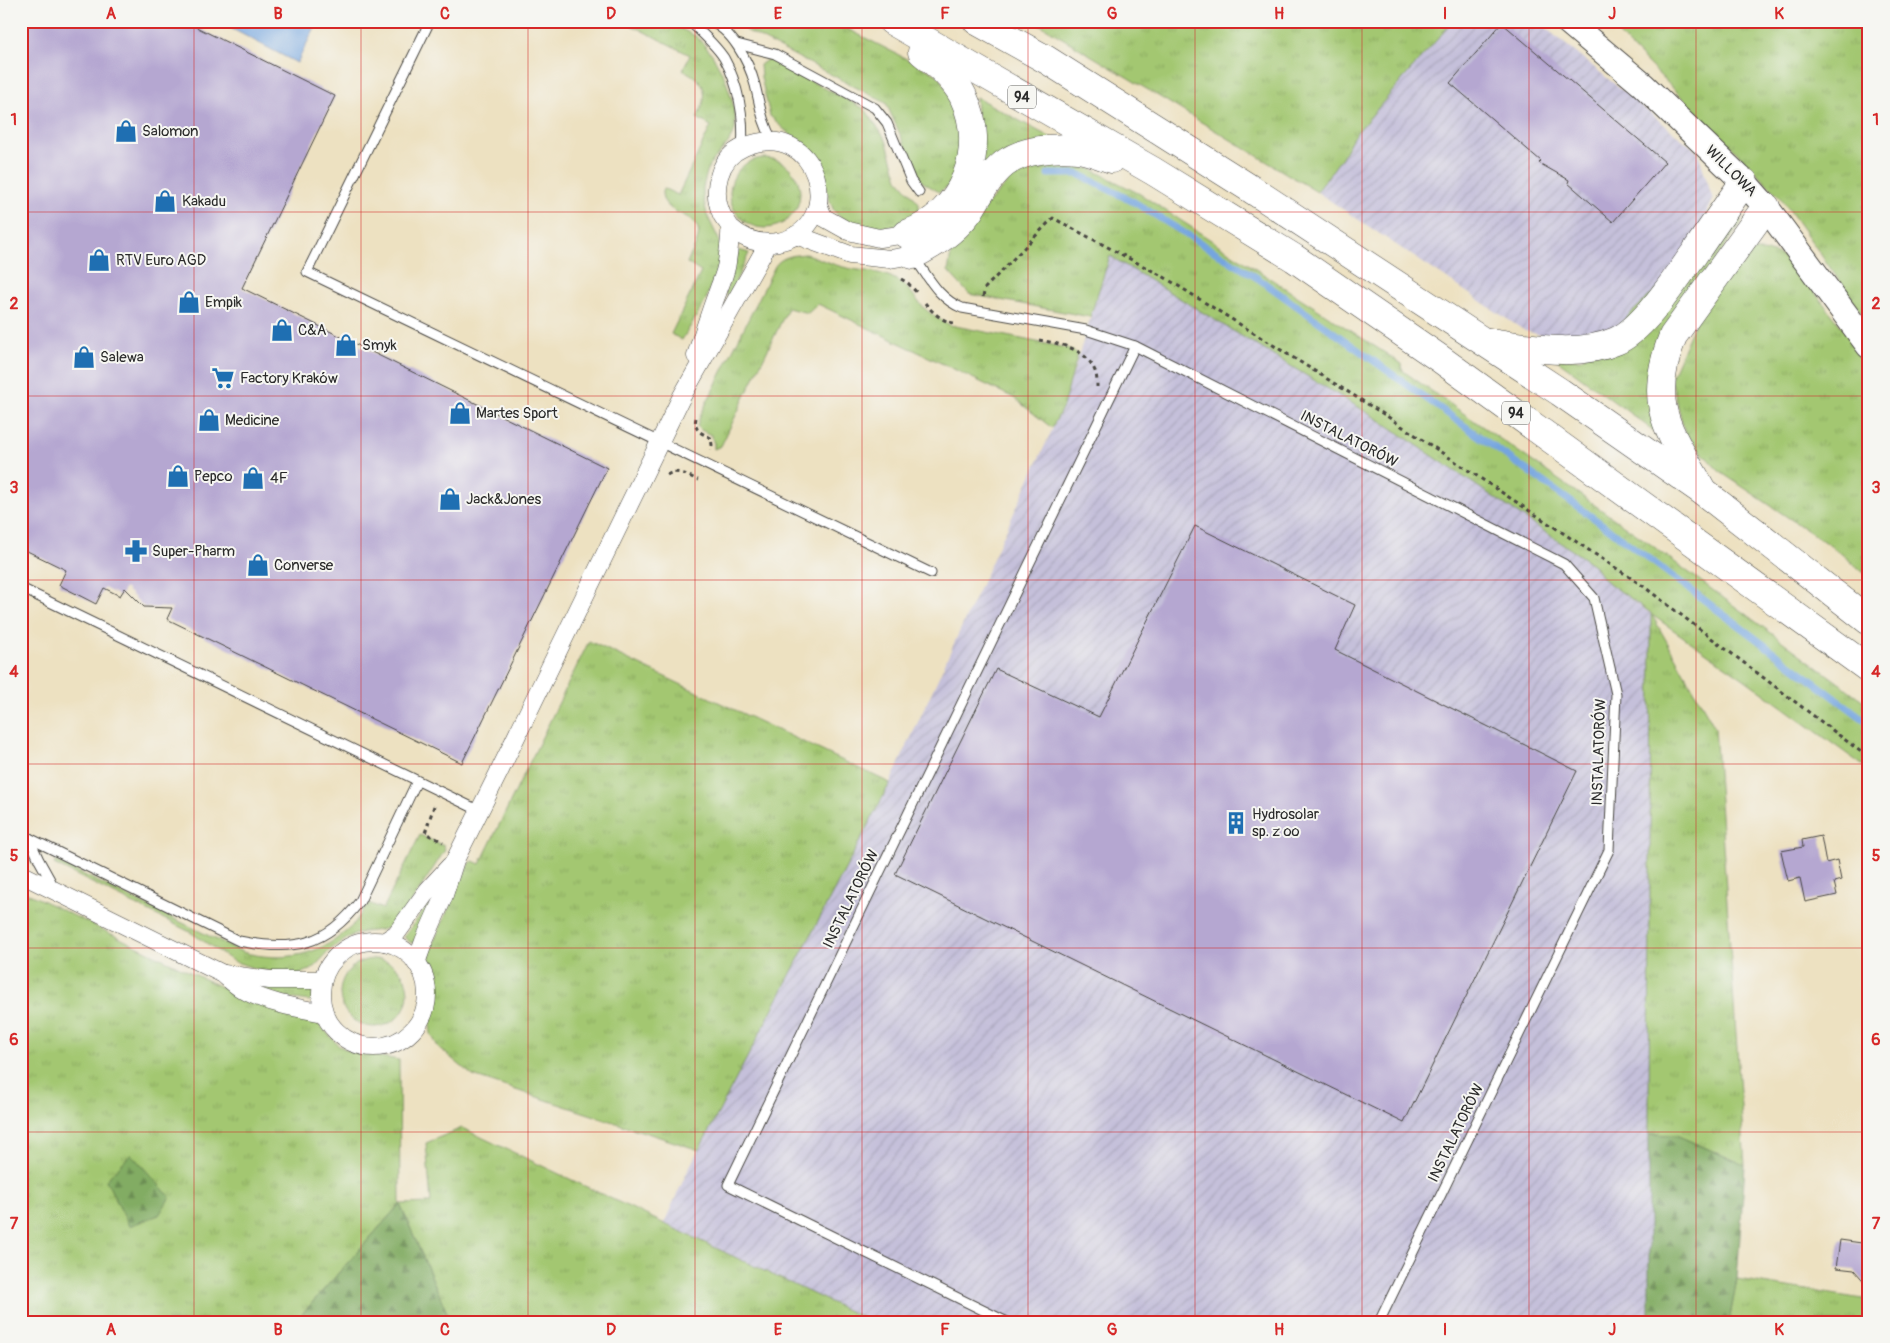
<svg xmlns="http://www.w3.org/2000/svg" width="1890" height="1343" viewBox="0 0 1890 1343" font-family="Pangolin,sans-serif">
<style>
.industrial{fill:url(#industrial-furrows)}
.grass{fill:url(#grass-tufts);stroke:#67794e}
.forest{fill:url(#forest-firs);stroke:#566c47}
.water{fill:#75a5df;stroke:#506885}
.lines{fill:none;stroke-linecap:round;stroke-linejoin:round}
.stream{stroke:#75a5df;stroke-width:7}
.building{fill:#b5a7d1}
.lane-casing{stroke:#484642;stroke-width:11}
.street-casing{stroke:#484642;stroke-width:19}
.secondary-casing{stroke:#484642;stroke-width:27}
.highway-casing{stroke:#484642;stroke-width:29}
.path{stroke:#484642;stroke-width:3;stroke-dasharray:4 4;stroke-linecap:butt}
.lane{stroke:#fff;stroke-width:9}
.street{stroke:#fff;stroke-width:18}
.secondary{stroke:#fff;stroke-width:25}
.highway{stroke:#fff;stroke-width:28}
.grid{fill:none;stroke:#d62828;stroke-width:1;stroke-opacity:0.55}
.labels{text-anchor:middle;dominant-baseline:central;stroke-width:4;stroke-linejoin:round;paint-order:stroke}
.shield{fill:#f6f6f2;stroke:#686867;stroke-width:1}
.shield-label{font-size:14px;font-weight:bold;fill:#2b2b2b}
.poi-label{font-size:15px;fill:#2b2b2b;stroke:#f6f6f2;text-anchor:start}
.street-label{font-size:15px;fill:#2b2b2b;stroke:#f6f6f2}
.neatline{fill:none;stroke:#d62828;stroke-width:2}
.grid-label{font-size:16px;text-anchor:middle;font-weight:bold;fill:#d62828}
</style>
<defs>
<pattern id="industrial-furrows" width="10" height="10" patternUnits="userSpaceOnUse" patternTransform="scale(1.25)"><rect width="10" height="10" fill="#c5c0da"/><path d="M-1 1l2-2M0 10L10 0M9 11l2-2" fill="none" stroke="#a9a5bb"/></pattern>
<pattern id="grass-tufts" width="24" height="20" patternUnits="userSpaceOnUse" patternTransform="scale(1.25)"><rect width="24" height="20" fill="#a3c771"/><path d="M3 7l-1-3M5 7V3M7 7l1-3M15 17l-1-3M17 17v-4M19 17l1-3" fill="none" stroke="#8cab62"/></pattern>
<pattern id="forest-firs" width="22" height="20" patternUnits="userSpaceOnUse" patternTransform="scale(1.25)"><rect width="22" height="20" fill="#82ac63"/><path d="M5 1l3.5 6h-7zM16 11l3.5 6h-7z" fill="#6b8c52"/></pattern>
</defs>
<rect width="100%" height="100%" fill="#f6f6f2"/>
<filter id="ink" filterUnits="userSpaceOnUse"><feTurbulence type="fractalNoise" baseFrequency=".02" numOctaves="2"/><feDisplacementMap in="SourceGraphic" scale="10" xChannelSelector="R" yChannelSelector="G"/><feConvolveMatrix kernelMatrix="1 2 1 2 8 2 1 2 1" color-interpolation-filters="sRGB"/></filter>
<filter id="wash" filterUnits="userSpaceOnUse"><feTurbulence type="fractalNoise" baseFrequency=".0096" numOctaves="4" result="noise"/><feDisplacementMap in="SourceGraphic" scale="20" xChannelSelector="R" yChannelSelector="G"/><feGaussianBlur stdDeviation="1.12" result="paint"/><feColorMatrix in="noise" values="0 0 0 0 0 0 0 0 0 0 0 0 0 0 0 0 0 1.4 0 .05"/><feComposite in="paint" operator="in"/></filter>
<g filter="url(#wash)">
<rect width="100%" height="100%" fill="#ede1c1"/>
<g class="industrial">
<polygon points="1453,21 1537,21 1698,152 1713,200 1698,233 1648,305 1613,332 1568,342 1525,331 1317,192 1342,157 1353,137"/>
<polygon points="1110,255 1381,421 1594,565 1603,579 1651,614 1649,1322 872,1322 664,1223 688,1170 890,783 1063,406"/>
</g>
<g class="grass">
<path d="M623,21H666L697,37L712,54L725,78L732,100L735,117V130L728,143L711,163L707,172L703,187V196L707,215L719,240L720,262L705,302L682,340L671,334L701,272L687,263C690,255 696,247 698,238C704,210 660,219 662,190L665,189L678,195L711,126L697,118C709,95 708,82 683,70L690,55Z"/>
<polygon points="728,21 832,21 938,75 961,115 961,161 951,185 939,192 921,181 886,103"/>
<polygon points="1034,21 1453,21 1353,137 1342,157 1317,192"/>
<polygon points="1605,21 1869,21 1869,323 1781,198 1705,120"/>
<polygon points="768,59 865,109 886,140 898,179 919,203 919,216 900,225 875,228 862,226 843,219 834,211 827,194 824,174 807,147 790,135 770,116 761,77 760,65"/>
<polygon points="976,97 1053,139 981,171"/>
<circle cx="765" cy="193" r="35"/>
<polygon points="1064,164 1091,169 1140,194 1402,364 1403,371 1646,541 1869,705 1869,770 1744,679 1652,615 1715,728 1745,1165 1676,1135 1649,1134 1651,613 1603,579 1594,565 1381,421 1110,256 1090,317 969,294 948,271 953,243 1013,176 1037,166"/>
<polygon points="1737,218 1740,218 1741,223 1668,329 1662,437 1556,359 1582,359 1730,221"/>
<polygon points="739,250 749,253 729,296 725,294"/>
<path d="M1755,251C1769,251 1779,253 1791,262L1869,362V577L1838,551L1719,471L1685,434L1671,378L1701,309L1739,258Z"/>
<path d="M806,254C819,258 830,264 843,267C861,272 882,270 898,281C909,287 914,297 922,306C930,314 940,320 950,325L1067,348L1078,354L1063,406L1052,428L1014,398L818,304L808,313L788,308L721,446L714,449V444L711,435L701,430L697,426L700,416L775,266C782,256 794,255 806,254Z"/>
<polygon points="589,641 890,783 699,1150 473,1076 438,1047 431,1034 430,1023 435,1005 436,991 429,959 430,950 469,863 473,861 480,864"/>
<path d="M420,835L444,846L445,850L402,917L393,926L381,930L363,932L351,936L331,949L316,965L310,970L297,974L259,970L233,961L190,932L54,864L56,861L242,952C283,963 322,956 353,925C359,918 362,909 369,903L383,909Z"/>
<polygon points="21,890 231,992 268,1007 310,1017 321,1026 339,1046 352,1052 399,1060 400,1204 431,1203 426,1143 462,1128 872,1322 451,1322 400,1204 295,1322 21,1322"/>
<polygon points="432,899 433,899 415,942 411,943 404,937"/>
<circle cx="374" cy="993" r="34"/>
<polygon points="261,987 310,989 312,991 313,998 309,1001 288,998 260,989"/>
<polygon points="1737,1279 1869,1300 1869,1322 1729,1322"/>
</g>
<g class="forest">
<polygon points="1649,1134 1676,1135 1745,1165 1737,1279 1729,1322 1649,1322"/>
<polygon points="131,1154 170,1197 159,1215 129,1226 106,1180"/>
<polygon points="400,1204 451,1322 295,1322"/>
</g>
<polygon class="water" points="217,21 318,21 297,63"/>
<g class="lines">
<polyline class="stream" points="1048,174 1078,174 1134,202 1259,279 1609,529 1869,723"/>
</g>
<g id="blocks">
<g class="building">
<polygon points="21,21 184,21 335,96 242,288 607,468 462,763 167,619 172,608 144,607 125,588 120,596 104,588 96,604 59,585 66,570 21,548"/>
<polygon points="1502,23 1665,162 1613,222 1568,183 1569,180 1539,163 1541,161 1450,83"/>
<polygon points="1195,526 1355,605 1335,650 1577,771 1404,1123 895,874 996,669 1099,717"/>
<polygon points="1821,836 1826,863 1837,860 1841,880 1834,882 1837,895 1805,902 1800,878 1788,881 1781,851 1803,847 1802,840"/>
<polygon points="1840,1240 1869,1244 1869,1287 1854,1270 1836,1268"/>
</g>
</g>
</g>
<g filter="url(#ink)">
<use href="#blocks" fill-opacity="0" stroke="#484642" stroke-width="1"/>
<g class="lines">
<defs>
<g id="lane">
<polyline points="430,21 307,272 931,573"/>
<path d="M689,21C701,32 715,44 724,58C738,83 745,118 742,147"/>
<path d="M707,21C731,27 749,62 755,85C760,105 762,123 773,141"/>
<polyline points="737,44 775,54 875,108 887,123 911,181 919,192"/>
<path d="M914,257C929,278 938,298 962,308L1086,330L1135,346L1564,564L1594,598L1616,694L1609,850L1379,1322"/>
<polyline points="21,588 480,811"/>
<path d="M21,834L239,941C293,952 326,946 360,901L417,781"/>
<polyline points="29,838 39,860 54,887"/>
<polyline points="1007,1322 728,1185 1135,346"/>
</g>
<g id="street">
<polyline points="818,204 823,217 848,231 879,238 907,234"/>
<polyline points="796,235 850,255 890,259 913,255"/>
<path d="M696,356C703,334 710,312 718,291C721,282 726,272 727,262C728,254 731,235 730,228C729,223 724,219 722,215C711,191 718,158 744,147C818,115 850,227 778,242C759,245 744,240 730,227"/>
<path d="M21,874L223,974C229,979 235,985 242,989C266,1003 297,1008 324,1013"/>
<circle cx="374" cy="994" r="53"/>
<polyline points="384,942 396,934 428,890 450,866"/>
<polyline points="416,963 424,941 443,898 455,860 499,772 682,396 768,244"/>
<polyline points="224,974 270,980 322,980"/>
</g>
<polyline id="secondary" points="1567,21 1643,85 1744,182 1766,207 1869,346"/>
<g id="highway">
<polyline points="892,21 1153,171 1294,258 1439,358 1869,669"/>
<polyline points="977,21 1047,60 1251,189 1560,392 1705,493 1869,621"/>
<path d="M907,234C963,214 989,150 963,96C954,78 937,64 922,52"/>
<path d="M913,255C935,244 955,231 970,210C980,194 989,176 1004,164C1023,149 1055,147 1078,149C1089,150 1101,156 1112,159"/>
<path d="M1488,342C1528,347 1577,358 1616,341C1644,329 1676,278 1694,254C1710,230 1727,206 1744,182"/>
<path d="M1701,488C1668,429 1646,405 1673,336L1766,207"/>
</g>
</defs>
<use href="#lane" class="lane-casing"/>
<use href="#street" class="street-casing"/>
<use href="#secondary" class="secondary-casing"/>
<use href="#highway" class="highway-casing"/>
<g class="path">
<polyline points="901,279 908,283 918,294"/>
<polyline points="983,297 985,288 1053,218 1164,277 1385,415 1643,586 1869,758"/>
<path d="M925,303C932,312 943,322 954,323"/>
<path d="M1039,340C1060,344 1086,348 1095,371C1097,375 1097,382 1097,387"/>
<path d="M696,418C693,430 701,433 711,438L712,445L711,450"/>
<path d="M667,475C677,468 688,476 698,480"/>
<polyline points="434,806 425,833 443,842"/>
</g>
<use href="#lane" class="lane"/>
<use href="#street" class="street"/>
<use href="#secondary" class="secondary"/>
<use href="#highway" class="highway"/>
</g>
</g>
<path class="grid" d="M194,21V1322M361,21V1322M528,21V1322M695,21V1322M862,21V1322M1028,21V1322M1195,21V1322M1362,21V1322M1529,21V1322M1696,21V1322M21,212H1869M21,396H1869M21,580H1869M21,764H1869M21,948H1869M21,1132H1869"/>
<defs>
<symbol id="shop-bare" viewBox="-9 -9 18 18"><path d="M-5-2.5h2.3a2.7 3.5 0 0 1 5.4 0H5L5.5 6h-11ZM-1.5-2.5h3a1.5 2.3 0 0 0-3 0Z" fill="#1f6fb2" stroke="#f6f6f2" stroke-width="2.5" paint-order="stroke"/></symbol>
<symbol id="supermarket-bare" viewBox="-9 -9 18 18"><path d="M-6-5.5h2.5l.6 2H6L4.5 2H-2.5L-4.4-4H-6ZM-1.5 3.2a1.3 1.3 0 1 0 .1 0ZM3 3.2a1.3 1.3 0 1 0 .1 0Z" fill="#1f6fb2" stroke="#f6f6f2" stroke-width="2.5" paint-order="stroke"/></symbol>
<symbol id="pharmacy-bare" viewBox="-9 -9 18 18"><path d="M-2-6h4v4h4v4h-4v4h-4v-4h-4v-4h4Z" fill="#1f6fb2" stroke="#f6f6f2" stroke-width="2.5" paint-order="stroke"/></symbol>
<symbol id="building-bare" viewBox="-9 -9 18 18"><path d="M-4-6H4V6H1V3H-1V6H-4ZM-2.5-4.3h1.7v1.8h-1.7ZM.8-4.3h1.7v1.8H.8ZM-2.5-1h1.7V.8h-1.7ZM.8-1h1.7V.8H.8Z" fill="#1f6fb2" stroke="#f6f6f2" stroke-width="2.5" paint-order="stroke"/></symbol>
</defs>
<g fill-rule="evenodd">
<use href="#shop-bare" x="110" y="115" width="32" height="32"/>
<use href="#shop-bare" x="149" y="185" width="32" height="32"/>
<use href="#shop-bare" x="83" y="244" width="32" height="32"/>
<use href="#shop-bare" x="173" y="286" width="32" height="32"/>
<use href="#shop-bare" x="266" y="314" width="32" height="32"/>
<use href="#shop-bare" x="330" y="329" width="32" height="32"/>
<use href="#shop-bare" x="68" y="341" width="32" height="32"/>
<use href="#supermarket-bare" x="207" y="362" width="32" height="32"/>
<use href="#shop-bare" x="444" y="397" width="32" height="32"/>
<use href="#shop-bare" x="193" y="404" width="32" height="32"/>
<use href="#shop-bare" x="162" y="460" width="32" height="32"/>
<use href="#shop-bare" x="237" y="462" width="32" height="32"/>
<use href="#shop-bare" x="434" y="483" width="32" height="32"/>
<use href="#pharmacy-bare" x="120" y="535" width="32" height="32"/>
<use href="#shop-bare" x="242" y="549" width="32" height="32"/>
<use href="#building-bare" x="1220" y="807" width="32" height="32"/>
</g>
<g class="labels">
<g class="shield">
<rect x="1008" y="85.5" width="28" height="23" rx="4"/>
<rect x="1502" y="401.5" width="28" height="23" rx="4"/>
</g>
<g class="shield-label">
<text x="1022" y="97">94</text>
<text x="1516" y="413">94</text>
</g>
<g class="poi-label">
<text x="142" y="131">Salomon</text>
<text x="182" y="201">Kakadu</text>
<text x="116" y="260">RTV Euro AGD</text>
<text x="205" y="302">Empik</text>
<text x="298" y="330">C&amp;A</text>
<text x="362" y="345">Smyk</text>
<text x="100" y="357">Salewa</text>
<text x="240" y="378">Factory Kraków</text>
<text x="476" y="413">Martes Sport</text>
<text x="225" y="420">Medicine</text>
<text x="194" y="476">Pepco</text>
<text x="270" y="478">4F</text>
<text x="466" y="499">Jack&amp;Jones</text>
<text x="152" y="551">Super-Pharm</text>
<text x="274" y="565">Converse</text>
<text x="1252" y="814">Hydrosolar<tspan x="1252" dy="17">sp. z oo</tspan></text>
</g>
<g class="street-label">
<text transform="translate(1731 171) rotate(45)">WILLOWA</text>
<text transform="translate(1349 439) rotate(27)">INSTALATORÓW</text>
<text transform="translate(1599 752) rotate(-88)">INSTALATORÓW</text>
<text transform="translate(851 899) rotate(-64)">INSTALATORÓW</text>
<text transform="translate(1456 1133) rotate(-64)">INSTALATORÓW</text>
</g>
</g>
<rect width="1890" height="1343" fill="none" stroke="#f6f6f2" stroke-width="55"/>
<rect x="28" y="28" width="1834" height="1288" class="neatline"/>
<g class="grid-label">
<text x="111" y="19">A</text>
<text x="278" y="19">B</text>
<text x="445" y="19">C</text>
<text x="611" y="19">D</text>
<text x="778" y="19">E</text>
<text x="945" y="19">F</text>
<text x="1112" y="19">G</text>
<text x="1279" y="19">H</text>
<text x="1445" y="19">I</text>
<text x="1612" y="19">J</text>
<text x="1779" y="19">K</text>
<text x="14" y="125">1</text>
<text x="1876" y="125">1</text>
<text x="14" y="309">2</text>
<text x="1876" y="309">2</text>
<text x="14" y="493">3</text>
<text x="1876" y="493">3</text>
<text x="14" y="677">4</text>
<text x="1876" y="677">4</text>
<text x="14" y="861">5</text>
<text x="1876" y="861">5</text>
<text x="14" y="1045">6</text>
<text x="1876" y="1045">6</text>
<text x="14" y="1229">7</text>
<text x="1876" y="1229">7</text>
<text x="111" y="1335">A</text>
<text x="278" y="1335">B</text>
<text x="445" y="1335">C</text>
<text x="611" y="1335">D</text>
<text x="778" y="1335">E</text>
<text x="945" y="1335">F</text>
<text x="1112" y="1335">G</text>
<text x="1279" y="1335">H</text>
<text x="1445" y="1335">I</text>
<text x="1612" y="1335">J</text>
<text x="1779" y="1335">K</text>
</g>
</svg>
